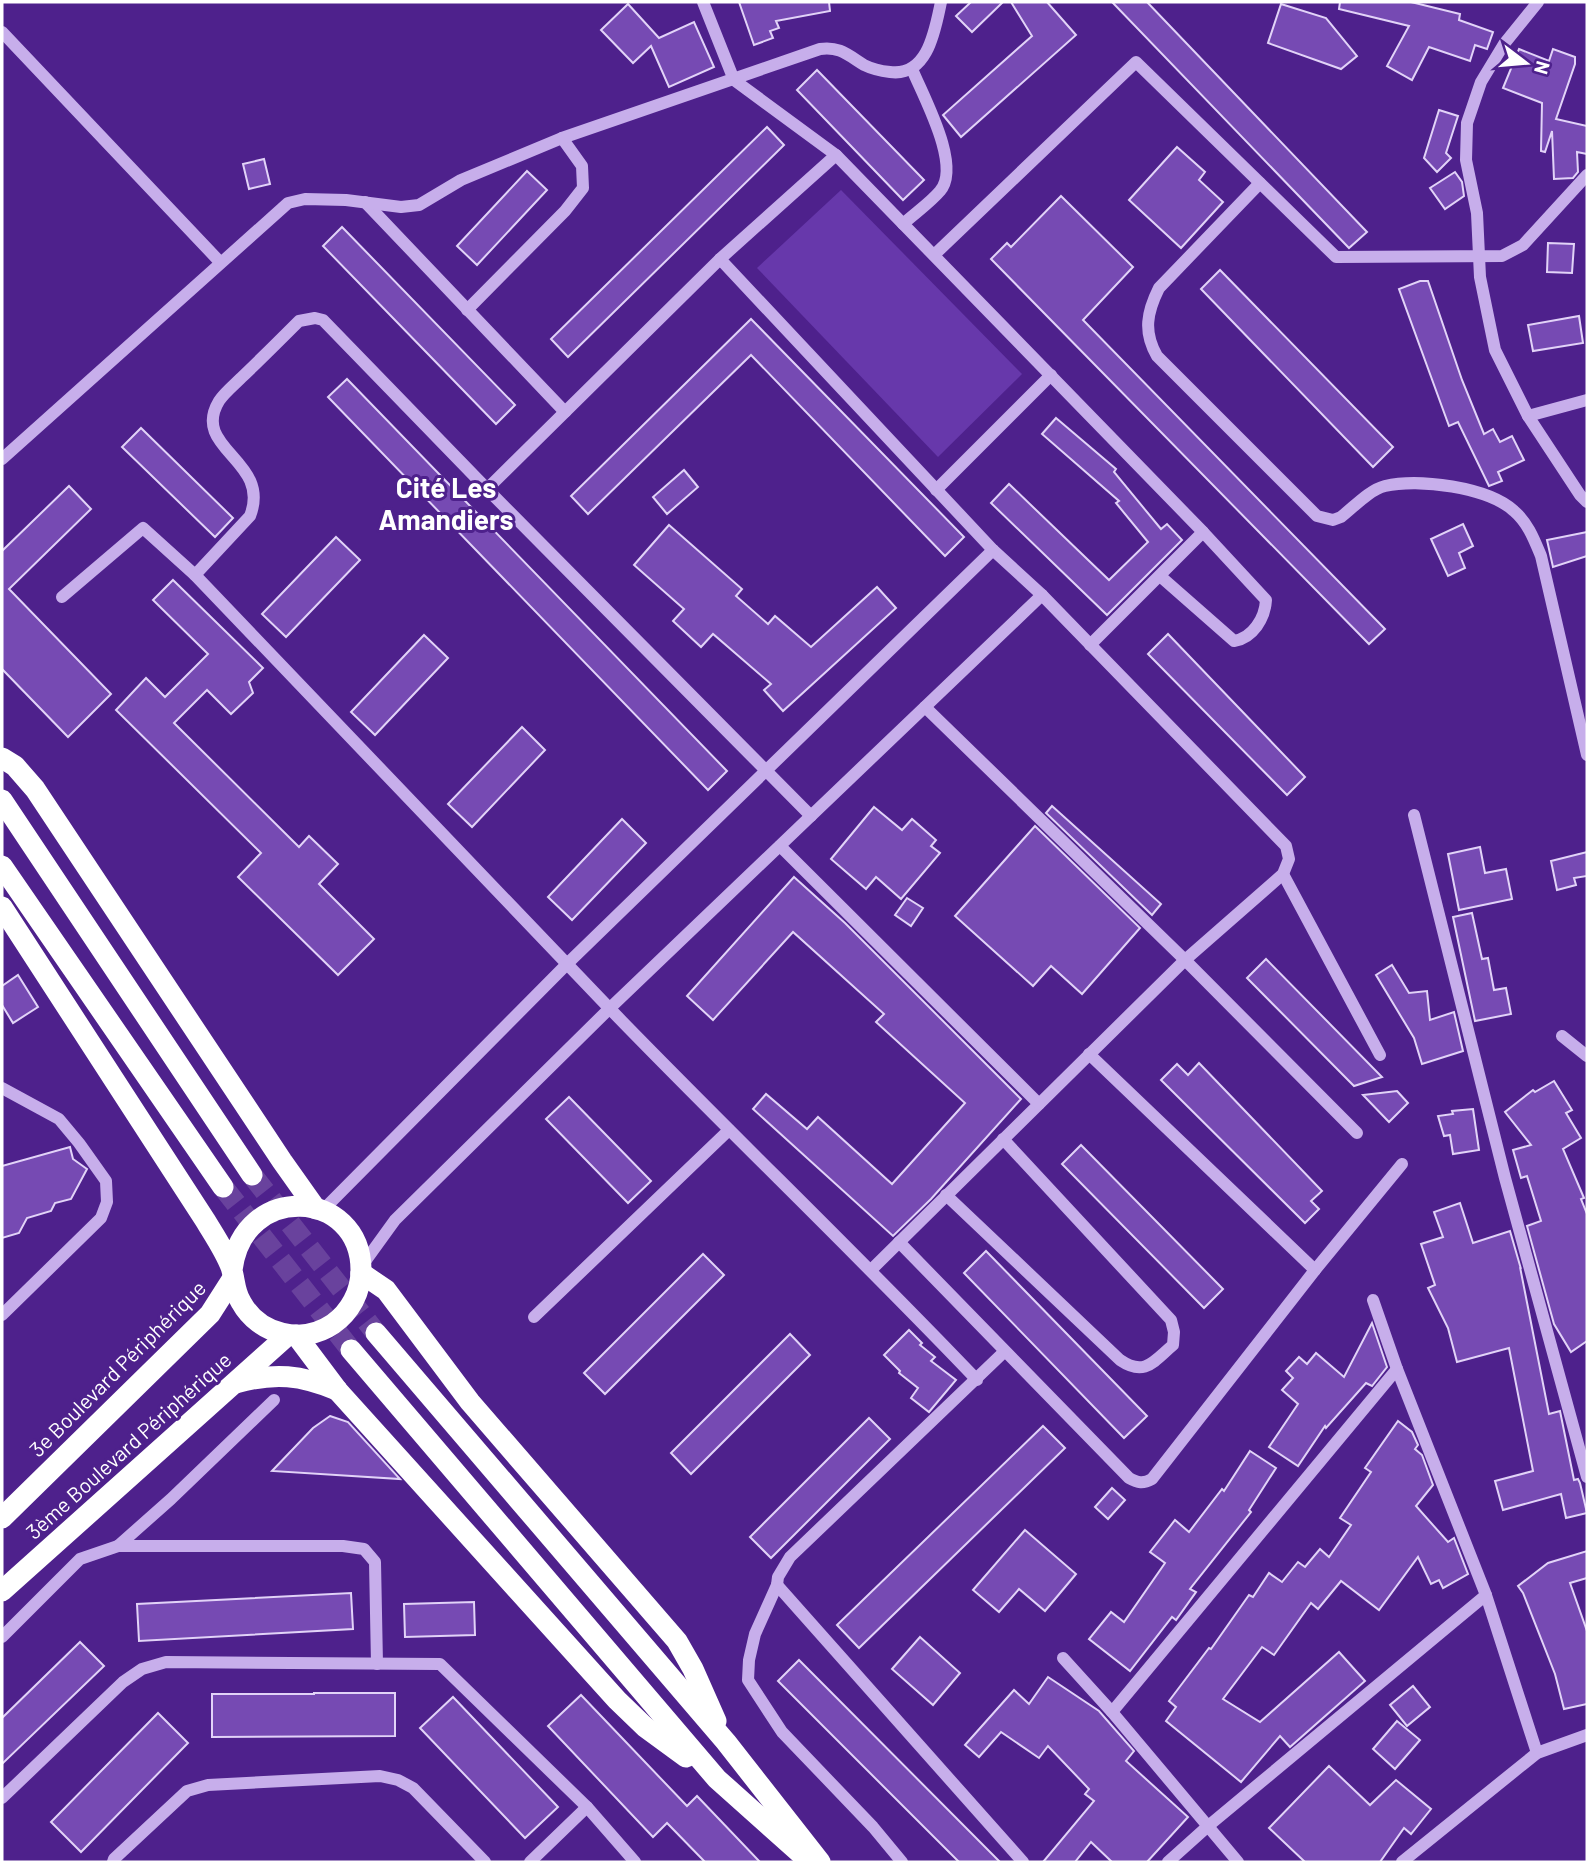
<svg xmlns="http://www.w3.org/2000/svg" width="1589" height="1864" viewBox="0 0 1589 1864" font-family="Barlow,sans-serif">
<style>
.green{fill:#6738ab}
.building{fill:#764ab3;stroke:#e2d3f8;stroke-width:2}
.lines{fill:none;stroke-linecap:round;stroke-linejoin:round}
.highway-tunnel{stroke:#69429d;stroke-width:21;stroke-dasharray:21 10;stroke-linecap:butt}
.minor{stroke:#c7aeeb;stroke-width:12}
.highway{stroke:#fff;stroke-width:21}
.labels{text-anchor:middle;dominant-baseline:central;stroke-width:6;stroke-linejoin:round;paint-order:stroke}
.street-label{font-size:21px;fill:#fff;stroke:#4e218c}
.district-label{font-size:28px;font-weight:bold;fill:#fff;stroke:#4e218c}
</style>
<rect width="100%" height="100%" fill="#4e218c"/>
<polygon class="green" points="841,190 1022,374 938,457 757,268"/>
<g class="building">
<polygon points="739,2 829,2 830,11 776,21 779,28 770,31 773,38 754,45"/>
<polygon points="971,2 1003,2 972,32 956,16"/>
<polygon points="1011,2 1047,2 1076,35 961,137 943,115 1032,36"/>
<polygon points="1112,2 1147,2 1367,232 1349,248"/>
<polygon points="1340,2 1411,2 1460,14 1459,20 1493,32 1487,49 1475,45 1470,61 1429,47 1412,80 1387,66 1409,26 1339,9"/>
<polygon points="628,4 659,38 694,22 714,67 669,87 651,46 633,63 601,30"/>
<polygon points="1281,4 1326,18 1357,56 1341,69 1268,43"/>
<polygon points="1519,49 1549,61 1553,49 1575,57 1575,64 1556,119 1587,126 1587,154 1577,152 1578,172 1573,178 1554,179 1552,131 1545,152 1541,151 1542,103 1503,88"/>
<polygon points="817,70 924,180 903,200 797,90"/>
<polygon points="1439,110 1458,116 1446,153 1451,158 1437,172 1424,158"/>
<polygon points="767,127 784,145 568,357 551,339"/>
<polygon points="1177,147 1205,172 1199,180 1223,202 1181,248 1129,200"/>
<polygon points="264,159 270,184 249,189 243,164"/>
<polygon points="527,171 547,190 477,265 457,246"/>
<polygon points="1455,172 1462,182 1464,196 1445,209 1430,188"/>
<polygon points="1061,196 1133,267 1083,320 1385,629 1369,644 991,259 1007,243 1011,247"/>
<polygon points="342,227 515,405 496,424 323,246"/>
<polygon points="1548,243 1574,244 1572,273 1547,272"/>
<polygon points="1220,270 1393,447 1373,467 1201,289"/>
<polygon points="1420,281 1428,281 1462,380 1484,434 1493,429 1500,442 1512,436 1524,460 1498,472 1502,481 1489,486 1458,422 1449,426 1399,289"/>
<polygon points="1579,316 1583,343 1533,351 1528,325"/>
<polygon points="751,319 964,537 945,556 751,355 588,514 571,496"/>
<polygon points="347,379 727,771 708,790 328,397"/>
<polygon points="1056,418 1116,469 1114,472 1161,529 1167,524 1182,540 1107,615 991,503 1009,484 1109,580 1148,542 1116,503 1119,501 1042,434"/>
<polygon points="141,428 233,518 215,537 122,447"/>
<polygon points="684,470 698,487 667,514 653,497"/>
<polygon points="69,486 91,509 9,589 111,694 68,737 2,669 2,551"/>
<polygon points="1463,524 1473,546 1459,553 1465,568 1448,576 1431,539"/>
<polygon points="669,525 742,589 736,596 768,624 775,616 811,647 877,587 896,608 783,711 764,690 771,684 713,634 701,647 673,621 684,609 634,565"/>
<polygon points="1587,532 1587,556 1553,567 1547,540"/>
<polygon points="336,537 360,560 286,637 262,614"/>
<polygon points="173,580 263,668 249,682 253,693 231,714 207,690 174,723 299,847 309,836 338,864 319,884 374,939 338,975 238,877 261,853 116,710 146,678 165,697 208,654 153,600"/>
<polygon points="1168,634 1305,777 1287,795 1148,654"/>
<polygon points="424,635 448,658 375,735 351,712"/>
<polygon points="522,727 545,750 472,827 448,804"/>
<polygon points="1052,806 1161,904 1152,915 1046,813"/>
<polygon points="874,807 902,830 912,819 936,840 931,846 940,853 901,899 876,877 866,889 831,859"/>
<polygon points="622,819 646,843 572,920 548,897"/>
<polygon points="1035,826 1140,928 1082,994 1051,966 1033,986 955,916"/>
<polygon points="1480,847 1485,873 1506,869 1512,899 1459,910 1448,854"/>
<polygon points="1587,852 1587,876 1574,878 1576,885 1557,890 1551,861"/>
<polygon points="794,877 845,923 1021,1099 931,1199 893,1236 753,1109 766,1094 807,1129 818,1117 892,1184 965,1103 876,1022 884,1014 793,932 713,1020 687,996"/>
<polygon points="907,898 923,908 911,926 895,915"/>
<polygon points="1472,913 1482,959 1488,958 1494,990 1506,988 1511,1014 1475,1021 1453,917"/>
<polygon points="1266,959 1382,1077 1354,1086 1247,978"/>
<polygon points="1392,965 1409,993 1427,991 1430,1020 1454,1012 1463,1051 1422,1064 1414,1038 1376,975"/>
<polygon points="18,975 38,1007 13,1023 2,1005 2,986"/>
<polygon points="1199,1063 1322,1191 1311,1201 1319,1209 1305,1223 1161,1080 1177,1064 1188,1075"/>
<polygon points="1554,1081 1572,1110 1566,1113 1581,1138 1563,1149 1584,1198 1581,1199 1587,1214 1587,1341 1571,1352 1554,1324 1527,1226 1541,1221 1527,1176 1521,1178 1513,1150 1531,1145 1505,1112 1533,1090 1535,1092"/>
<polygon points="1397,1091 1408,1103 1389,1122 1363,1095"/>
<polygon points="569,1097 651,1181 628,1203 546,1119"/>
<polygon points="1473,1109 1479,1150 1453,1154 1450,1135 1444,1136 1438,1116 1453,1114 1452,1111"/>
<polygon points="1081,1145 1223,1289 1204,1308 1062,1164"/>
<polygon points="70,1147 73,1159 87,1169 71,1199 55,1203 51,1211 27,1218 19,1233 2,1238 2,1166"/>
<polygon points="1460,1203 1473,1243 1510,1231 1521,1269 1520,1267 1549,1414 1560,1411 1574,1480 1578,1479 1580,1483 1587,1513 1566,1518 1561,1494 1503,1510 1495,1481 1533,1471 1509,1348 1457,1362 1448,1328 1428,1288 1435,1285 1421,1244 1443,1237 1434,1212"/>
<polygon points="986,1251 1147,1416 1124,1438 964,1273"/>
<polygon points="703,1254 724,1275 605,1394 584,1373"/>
<polygon points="1372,1323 1387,1367 1372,1386 1366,1383 1326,1428 1325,1426 1298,1466 1269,1447 1298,1404 1282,1390 1293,1378 1286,1371 1299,1357 1307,1364 1316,1353 1344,1377"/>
<polygon points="909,1330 922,1343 920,1345 935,1357 931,1361 956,1380 929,1412 911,1398 918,1388 899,1373 900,1371 884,1355"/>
<polygon points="790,1334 810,1355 691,1474 671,1453"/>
<polygon points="330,1416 348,1422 400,1479 272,1471 313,1428"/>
<polygon points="869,1418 890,1439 771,1558 750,1537"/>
<polygon points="1398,1421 1412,1432 1418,1445 1415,1449 1422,1455 1433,1485 1416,1506 1448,1542 1454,1538 1468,1574 1443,1588 1439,1580 1431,1584 1418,1557 1379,1610 1341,1581 1318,1609 1311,1603 1274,1655 1262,1647 1223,1699 1260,1722 1339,1652 1365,1681 1290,1747 1280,1736 1241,1782 1166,1721 1176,1707 1169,1701 1209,1648 1211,1649 1249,1595 1253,1597 1269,1573 1282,1582 1298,1562 1305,1567 1320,1549 1329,1557 1351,1525 1340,1518 1371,1472 1365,1468"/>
<polygon points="1043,1426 1065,1448 859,1648 837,1625"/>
<polygon points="1250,1451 1276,1468 1249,1510 1251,1512 1190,1589 1196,1592 1176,1620 1172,1617 1130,1671 1089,1639 1111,1612 1124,1622 1165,1563 1150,1552 1175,1520 1189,1532 1222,1489 1224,1491"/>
<polygon points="1112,1488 1125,1500 1108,1519 1095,1507"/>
<polygon points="1025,1530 1076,1574 1045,1611 1019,1589 999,1612 973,1590"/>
<polygon points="1587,1551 1587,1578 1570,1583 1587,1631 1587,1704 1564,1709 1555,1674 1523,1593 1518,1586 1548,1563"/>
<polygon points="351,1593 353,1629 139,1641 137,1604"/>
<polygon points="474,1602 475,1635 405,1637 404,1604"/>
<polygon points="920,1637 960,1673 933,1705 892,1669"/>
<polygon points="80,1642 104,1666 2,1764 2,1718"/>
<polygon points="799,1660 1000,1862 959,1862 778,1681"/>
<polygon points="1048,1677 1099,1711 1134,1751 1126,1761 1188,1817 1147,1862 1112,1862 1091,1842 1075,1862 1043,1862 1094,1801 1085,1794 1089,1789 1048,1746 1039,1758 1001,1732 979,1757 965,1745 1014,1690 1029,1704"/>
<polygon points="1413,1686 1430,1707 1407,1726 1390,1705"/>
<polygon points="314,1693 395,1693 395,1736 212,1737 212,1694 314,1694"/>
<polygon points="581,1695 687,1806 697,1796 760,1862 705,1862 667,1823 653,1837 548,1726"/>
<polygon points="453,1697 558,1807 525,1838 420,1728"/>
<polygon points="158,1713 188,1743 81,1852 51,1822"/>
<polygon points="1397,1721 1420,1740 1395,1769 1373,1749"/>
<polygon points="1329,1766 1370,1805 1396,1780 1431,1809 1411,1834 1404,1828 1380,1862 1305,1862 1269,1828"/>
</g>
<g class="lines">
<g class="highway-tunnel">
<polyline points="252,1175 376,1333"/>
<polyline points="223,1187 351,1350"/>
</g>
<g class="minor">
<polyline points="703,2 734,80 836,155"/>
<polyline points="1538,2 1504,44 1481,82 1467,123 1466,160 1477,213 1480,277 1495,350 1528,416 1580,495 1587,502"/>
<polyline points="2,32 220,262"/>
<path d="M1260,183L1159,288C1147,312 1143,332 1157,356L1317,516L1333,520L1341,517C1354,507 1369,490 1385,486C1418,478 1488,487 1514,511C1528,523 1534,539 1541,556L1587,755"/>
<polyline points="365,202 565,412"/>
<path d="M903,224C915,213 930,203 940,191C962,166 923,96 912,69"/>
<polyline points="934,255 1136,62 1336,257 1502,256 1523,245 1587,175"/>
<polyline points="720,259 993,550 1042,595 1286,846 1289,859 1283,874 1185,960 872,1269"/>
<polyline points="467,310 565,211 583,188 582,166 562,138"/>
<polyline points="1528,416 1587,400"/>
<path d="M2,459L288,203L305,199L346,200L401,207L419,205L461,180L562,138L820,49C839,46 848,55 864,65C872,69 881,71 890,72C928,77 935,30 941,2"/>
<polyline points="487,489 720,259 836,155 1203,532 1090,645"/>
<polyline points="936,490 1051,375"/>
<path d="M195,575L250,516C272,460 190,449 219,401C224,393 234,385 241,378C261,359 280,340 299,321L315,318L323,320L487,489L811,816"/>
<path d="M1160,576L1234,641C1253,638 1265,618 1266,600L1203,532"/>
<path d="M62,597L143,528L195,575C334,720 472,866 612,1011C732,1135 857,1254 977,1380"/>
<polyline points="925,707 1185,960 1357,1133"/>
<polyline points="1414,815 1505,1178 1587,1477"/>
<polyline points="780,846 1039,1104"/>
<polyline points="1283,874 1380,1055"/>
<polyline points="1562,1036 1587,1056"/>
<polyline points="1089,1054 1315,1270"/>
<polyline points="2,1088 59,1119 79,1143 106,1181 107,1202 101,1218 2,1315"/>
<path d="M946,1195L1120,1360C1145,1377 1154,1361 1173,1345L1174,1332L1171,1320L1003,1139"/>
<polyline points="322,1211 568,963 993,550"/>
<path d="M899,1242L1129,1478C1138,1483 1143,1484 1152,1479L1315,1270L1402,1164"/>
<polyline points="361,1267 395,1220 610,1008 1042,595"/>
<polyline points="1373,1300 1397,1369 1486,1595 1537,1753"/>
<polyline points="534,1317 729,1130"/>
<polyline points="118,1546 171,1499 274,1400"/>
<polyline points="777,1585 1023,1862"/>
<polyline points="2,1637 80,1559 118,1546 343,1546 364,1549 375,1562 377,1664"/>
<polyline points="1063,1658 1112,1712 1238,1862"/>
<polyline points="1112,1712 1397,1369"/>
<polyline points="2,1798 123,1682 142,1669 166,1662 440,1664 587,1807 635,1862"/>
<polyline points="113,1862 114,1859 187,1791 208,1785 380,1776 398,1780 413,1788 485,1862"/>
<polyline points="530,1862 587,1807"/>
<polyline points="902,1862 873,1827 782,1732 748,1680 749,1660 755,1634 777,1585 778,1577 790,1557 1004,1352"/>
<polyline points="1168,1862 1207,1827 1486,1595"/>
<polyline points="1402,1862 1537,1753 1587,1735"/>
</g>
<g class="highway">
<polyline points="2,758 15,766 35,789 282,1161 316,1209"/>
<polyline points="2,800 252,1175"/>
<polyline points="2,866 223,1187"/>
<path d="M2,907L205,1220C214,1235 225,1251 231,1267C235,1279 234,1291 241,1302C259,1335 302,1345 333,1324C350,1312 361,1292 361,1270C361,1189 243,1181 232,1270"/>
<polyline points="361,1273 386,1290 470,1402 677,1641 693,1669 716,1721"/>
<polyline points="376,1333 726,1742 820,1862"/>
<polyline points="296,1335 338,1391 617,1700 645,1727 686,1757"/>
<polyline points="351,1350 717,1779 801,1854"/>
<path d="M236,1383C275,1372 301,1375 337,1390"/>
<polyline points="2,1518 210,1314 233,1278"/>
<polyline points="2,1591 288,1335"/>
</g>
</g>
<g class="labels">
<g class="street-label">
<text transform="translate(117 1368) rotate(-45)">3e Boulevard Périphérique</text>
<text transform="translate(128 1445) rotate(-42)">3ème Boulevard Périphérique</text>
</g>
<g class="district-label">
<text x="446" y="487">Cité Les<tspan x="446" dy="32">Amandiers</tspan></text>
</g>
</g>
<rect width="1589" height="1864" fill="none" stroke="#ffffff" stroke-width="7"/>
<g transform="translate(1526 63) rotate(106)" stroke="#4e218c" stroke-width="5" paint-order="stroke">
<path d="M0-5L12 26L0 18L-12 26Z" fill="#ffffff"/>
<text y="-10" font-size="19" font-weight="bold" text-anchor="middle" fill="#ffffff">N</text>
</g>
</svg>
